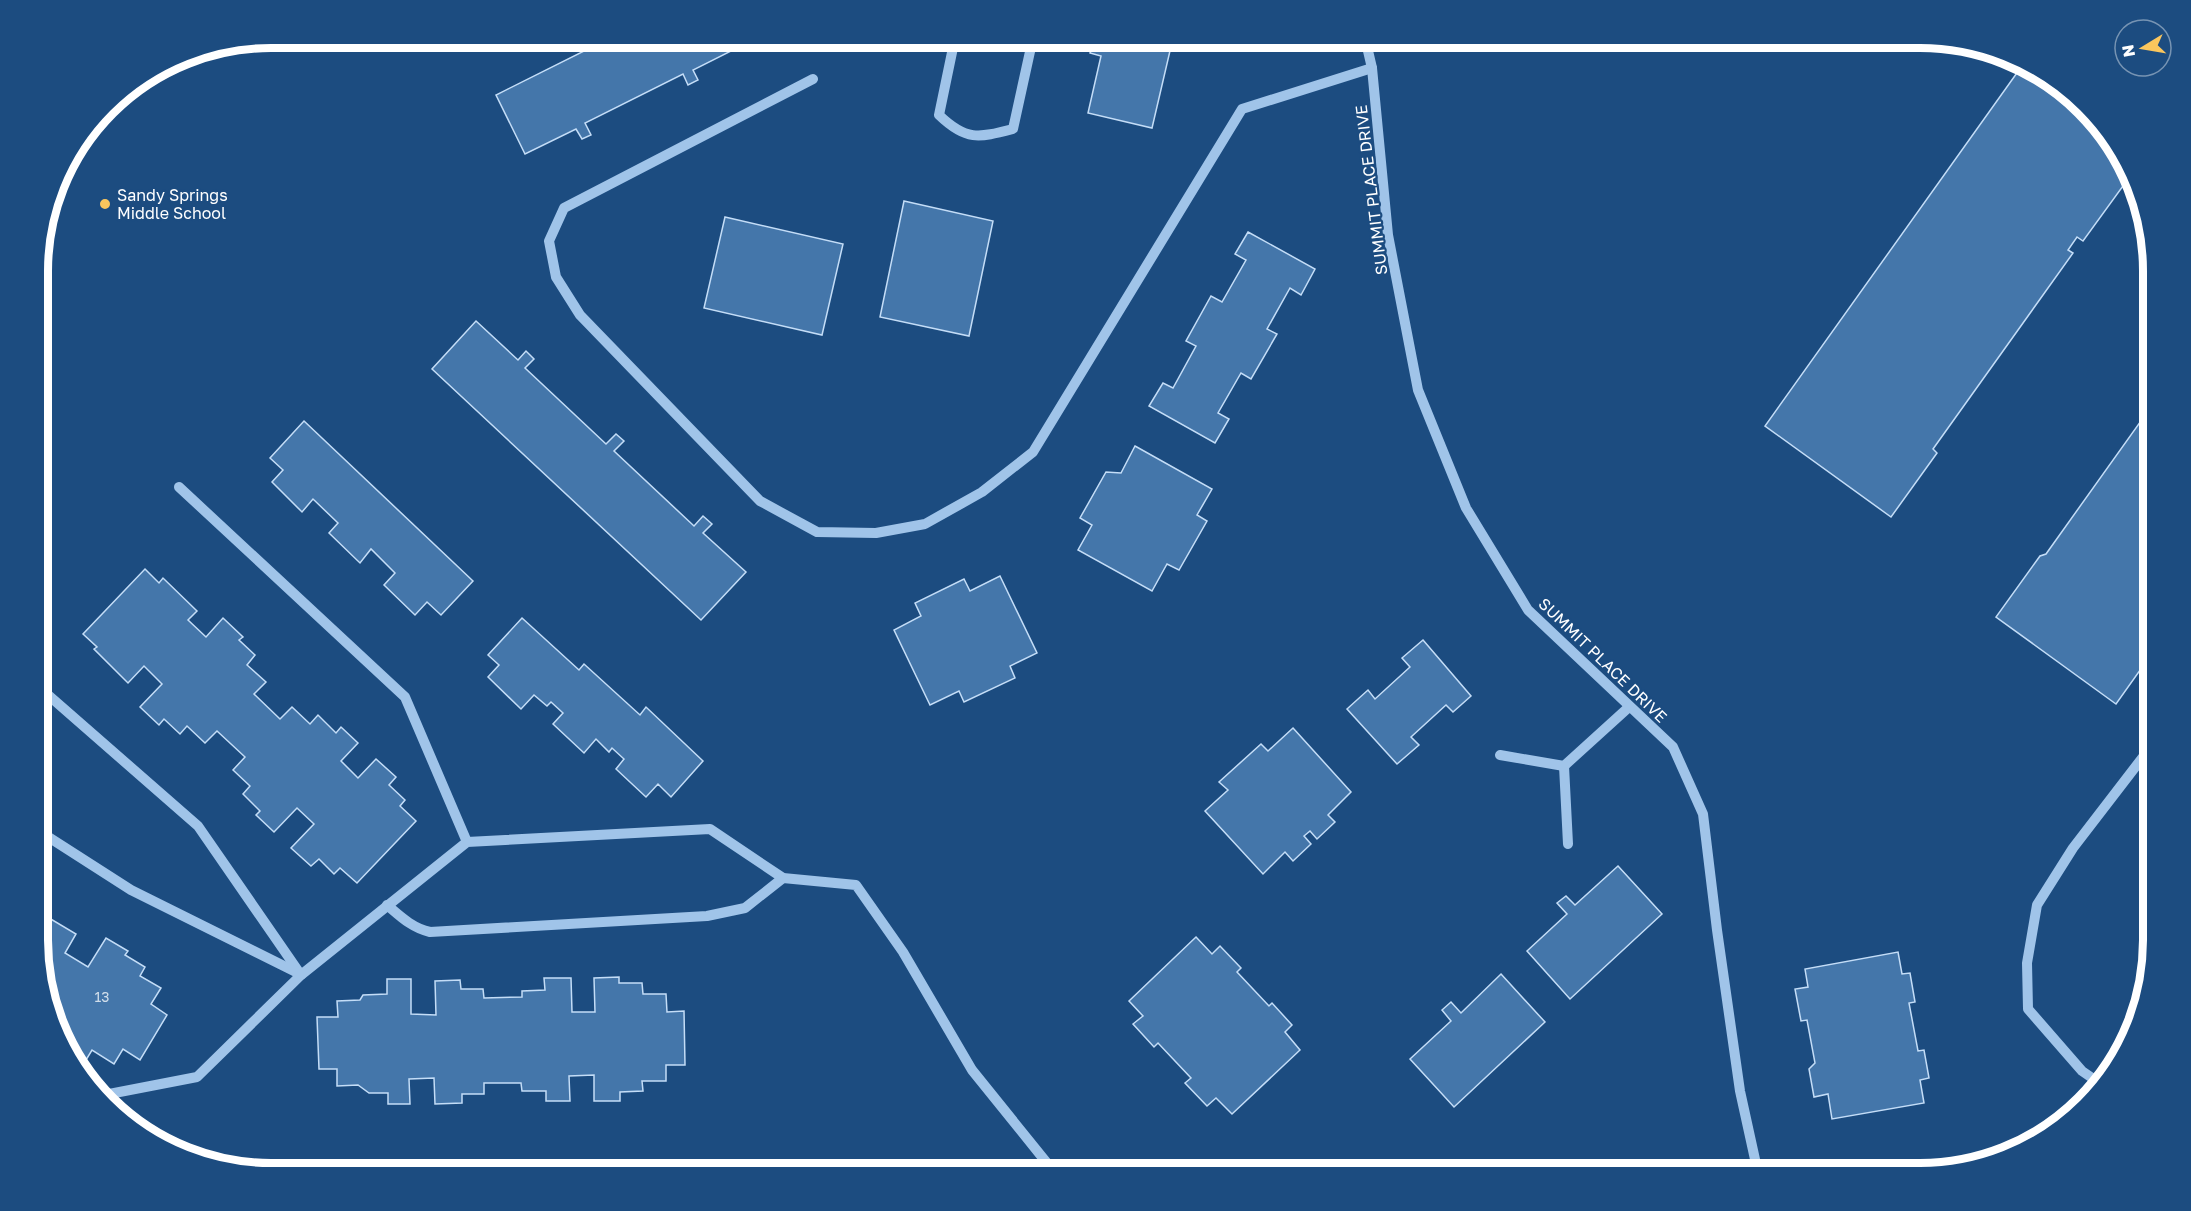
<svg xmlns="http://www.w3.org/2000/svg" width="2191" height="1211" viewBox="0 0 2191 1211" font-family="'Golos Text',sans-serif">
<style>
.building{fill:#4476aa;stroke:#c4ddf7;stroke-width:1.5}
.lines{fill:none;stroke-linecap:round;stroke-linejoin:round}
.minor{stroke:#a0c4e9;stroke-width:10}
.poi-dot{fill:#fac65d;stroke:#1c4c80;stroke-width:2}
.labels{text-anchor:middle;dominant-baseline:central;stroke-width:4.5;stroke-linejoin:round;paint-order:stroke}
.number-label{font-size:14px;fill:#d0ddea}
.street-label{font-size:16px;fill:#fff;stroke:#1c4c80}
.poi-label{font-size:16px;fill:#fff;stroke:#1c4c80;text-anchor:start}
.rim{fill:none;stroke:#fff;stroke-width:8}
</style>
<rect width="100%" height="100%" fill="#1c4c80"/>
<g class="building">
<polygon points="610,38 744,38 747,43 693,70 698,80 688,85 683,74 585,123 591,135 582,139 576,129 525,154 496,95"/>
<polygon points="1106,38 1173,38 1152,128 1088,113 1101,56 1090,53 1093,42 1104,45"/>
<polygon points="2024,63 2036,69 2114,142 2131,175 2083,241 2077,237 2068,250 2073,253 1933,449 1937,453 1891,517 1765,426"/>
<polygon points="904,201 993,221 969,336 880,317"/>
<polygon points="725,217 843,244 822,335 704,308"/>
<polygon points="1248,232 1315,269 1301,295 1290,288 1267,329 1277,334 1251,379 1241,373 1218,413 1229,419 1215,443 1149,406 1163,383 1173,388 1196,346 1186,341 1211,296 1222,302 1246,260 1235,254"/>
<polygon points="476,321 518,360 526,351 534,359 525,368 606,444 616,434 624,441 614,451 694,526 703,516 712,524 703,533 746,572 701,620 432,369"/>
<polygon points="2153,404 2153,652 2116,704 1996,617 2040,556 2046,554"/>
<polygon points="304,421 473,581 441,615 427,602 415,615 384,585 395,573 371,549 360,563 329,533 338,523 313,499 302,512 272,482 283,470 270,458"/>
<polygon points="1135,446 1212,489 1197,515 1207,521 1179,570 1167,564 1152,591 1078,550 1092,525 1080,518 1106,472 1121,473"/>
<polygon points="145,569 159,583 163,578 197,611 188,620 206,637 223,618 243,637 239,640 255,655 247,665 266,682 254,694 280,719 292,707 310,724 318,715 336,733 341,727 358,743 341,761 358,778 376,759 396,777 389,785 405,800 400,806 416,821 357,883 340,868 334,874 319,859 311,866 291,848 314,824 297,808 274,832 256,815 260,811 243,794 250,786 233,770 245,757 217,731 205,743 187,726 180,734 164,719 159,725 140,707 162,684 144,666 128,683 94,649 97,647 83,634"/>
<polygon points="1000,576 1037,653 1010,666 1015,678 964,702 959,691 930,705 894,630 921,616 915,603 964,579 970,591"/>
<polygon points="522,618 579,670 584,664 640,715 646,707 703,761 671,797 658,784 646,797 616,769 624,759 612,748 609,752 596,739 584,753 553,724 563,713 551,702 547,706 534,695 521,709 488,677 499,665 488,655"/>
<polygon points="1423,640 1471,696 1453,712 1446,705 1411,737 1419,745 1397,764 1347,709 1368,690 1375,699 1410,667 1402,658"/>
<polygon points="1293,728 1351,792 1328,815 1335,822 1317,839 1310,831 1304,836 1311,844 1293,861 1285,852 1263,874 1205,811 1228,790 1219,782 1261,744 1268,751"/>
<polygon points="1618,866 1662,914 1570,999 1527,951 1567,914 1557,903 1566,896 1575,905"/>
<polygon points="39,912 76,934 65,953 88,967 106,938 128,951 125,955 145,967 140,976 161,988 151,1004 167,1015 140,1060 123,1049 114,1064 92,1050 86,1060 70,1051 39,970"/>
<polygon points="1196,937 1212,954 1220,946 1241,968 1237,972 1269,1006 1272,1003 1292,1025 1285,1032 1300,1050 1232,1114 1216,1098 1207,1106 1185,1083 1191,1078 1158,1043 1154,1047 1133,1024 1143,1016 1129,1001"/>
<polygon points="1898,952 1902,974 1910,973 1915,1002 1909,1003 1918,1051 1924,1050 1929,1078 1920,1080 1924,1103 1832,1119 1828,1094 1814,1097 1809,1069 1815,1063 1807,1020 1801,1021 1795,989 1808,987 1805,969"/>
<polygon points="1501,974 1545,1022 1454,1107 1410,1059 1451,1021 1442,1010 1451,1002 1461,1013"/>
<polygon points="619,977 619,983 642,983 643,994 666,994 667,1012 684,1011 685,1065 666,1065 666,1081 642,1081 643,1091 620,1092 620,1101 594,1101 594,1075 569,1076 570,1101 546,1101 546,1091 522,1091 521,1083 484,1083 484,1094 462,1094 462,1103 435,1104 434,1078 409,1079 410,1104 388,1104 388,1093 369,1093 358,1085 337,1086 337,1069 319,1069 317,1017 338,1017 337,1001 360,1000 363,995 387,994 387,979 411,979 411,1014 436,1015 435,981 460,980 461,989 483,989 484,998 522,997 522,991 545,990 544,978 571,978 572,1012 595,1012 594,978"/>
</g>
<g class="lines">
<g class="minor">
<path d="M955,38L939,115C966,141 978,138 1013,129L1033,38"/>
<polyline points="1365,38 1372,68 1388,235 1418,390 1466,508 1528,610 1673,747 1703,814 1717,930 1740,1091 1758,1173"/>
<polyline points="813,79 564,208 549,241 556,277 580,315 760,501 817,532 876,533 925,524 982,492 1033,452 1242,109 1372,68"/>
<polyline points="179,487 405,697 467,842"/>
<polyline points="39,687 198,826 301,975"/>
<polyline points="1500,755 1564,766 1629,707"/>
<polyline points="1564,766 1568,844"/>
<polyline points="39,831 131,890 298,973"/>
<path d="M387,905C400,916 412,928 430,932L707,916L745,908L783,878"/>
<polyline points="2098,1082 2082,1071 2028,1009 2027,963 2037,905 2073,848 2153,744"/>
<polyline points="104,1095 197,1077 301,975 467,842 710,829 783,878 856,885 903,952 972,1070 1055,1173"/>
</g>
</g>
<circle class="poi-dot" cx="105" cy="204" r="6"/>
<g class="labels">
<g class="number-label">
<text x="102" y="996">13</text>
</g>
<g class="street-label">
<text transform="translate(1371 190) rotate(-97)">SUMMIT PLACE DRIVE</text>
<text transform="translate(1603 660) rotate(44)">SUMMIT PLACE DRIVE</text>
</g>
<g class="poi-label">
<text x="117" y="195">Sandy Springs<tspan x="117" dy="18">Middle School</tspan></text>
</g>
</g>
<path d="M0 0H2191V1211H0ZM271 48H1920A223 223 0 0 1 2143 271V940A223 223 0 0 1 1920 1163H271A223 223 0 0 1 48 940V271A223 223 0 0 1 271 48Z" fill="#1c4c80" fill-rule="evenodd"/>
<path class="rim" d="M271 48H1920A223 223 0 0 1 2143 271V940A223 223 0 0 1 1920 1163H271A223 223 0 0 1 48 940V271A223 223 0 0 1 271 48Z"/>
<g transform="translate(2143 48) rotate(259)"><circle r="28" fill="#1c4c80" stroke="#7794b3" stroke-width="1.5"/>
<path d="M0-4.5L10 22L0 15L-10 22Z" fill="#fac65d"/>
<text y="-9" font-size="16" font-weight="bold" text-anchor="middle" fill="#ffffff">N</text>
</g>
</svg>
